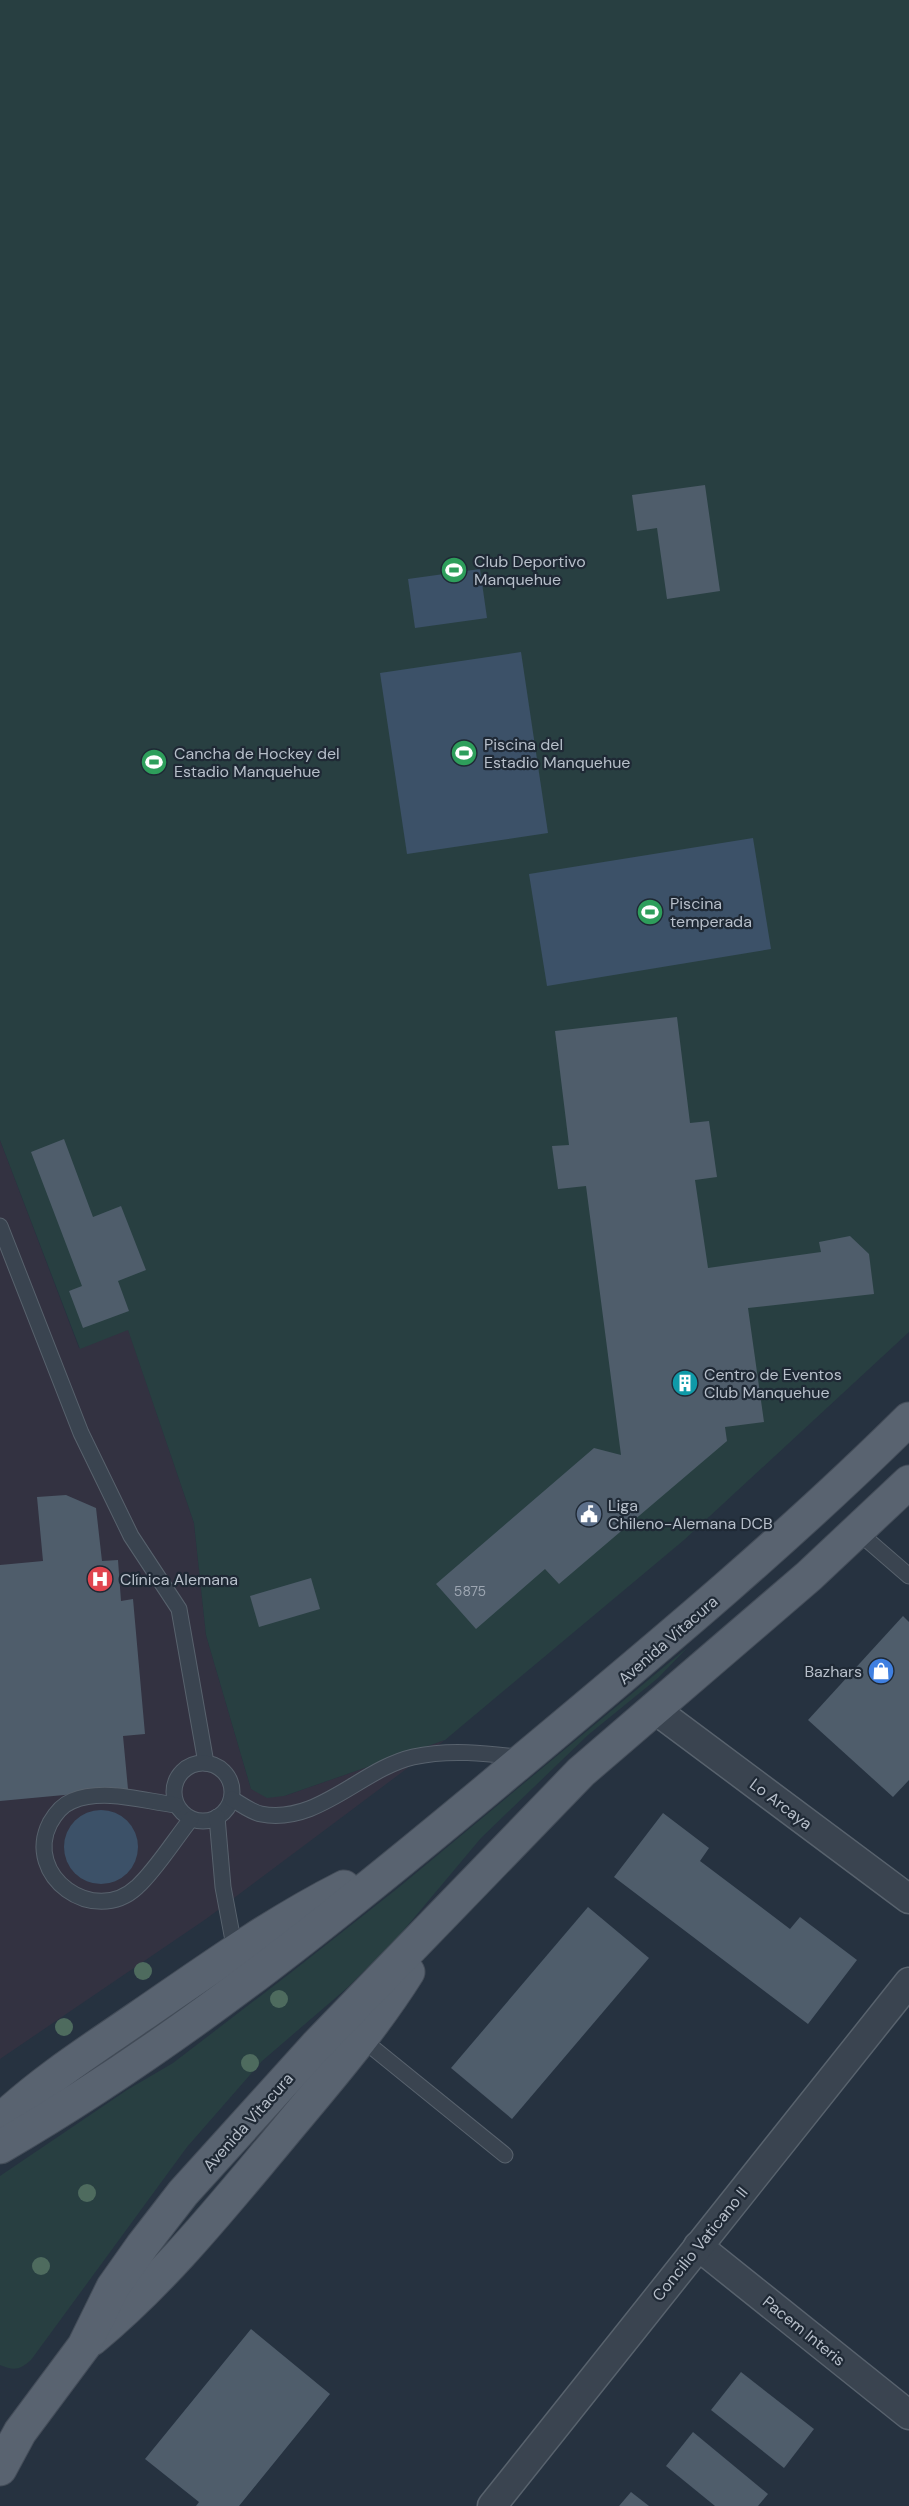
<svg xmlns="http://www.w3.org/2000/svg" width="909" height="2506" viewBox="0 0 909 2506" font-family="'DM Sans',sans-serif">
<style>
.medical{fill:#333241}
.green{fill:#283f41}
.water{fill:#3c5168}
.building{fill:#4f5d6b}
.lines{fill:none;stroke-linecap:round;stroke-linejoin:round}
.lane-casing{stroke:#58626d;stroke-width:17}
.street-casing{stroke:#58626d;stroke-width:31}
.primary-casing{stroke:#444d59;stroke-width:35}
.lane{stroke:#3a4450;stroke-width:15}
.street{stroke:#3a4450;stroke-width:28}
.primary{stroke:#596370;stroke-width:33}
.tree{fill:#4e6b5e}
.labels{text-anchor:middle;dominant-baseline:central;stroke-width:4.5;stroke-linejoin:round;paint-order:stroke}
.number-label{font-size:14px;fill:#9da6b2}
.poi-label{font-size:16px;fill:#b7bfca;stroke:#1f2935;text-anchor:start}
.street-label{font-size:16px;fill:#b7bfca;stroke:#1f2935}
</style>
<rect width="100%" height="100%" fill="#263240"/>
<polygon class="medical" points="0,1140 79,1348 128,1329 194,1523 206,1635 251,1789 284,1796 445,1740 206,1919 0,2059"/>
<g class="green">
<polygon points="0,0 909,0 909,1332 684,1540 445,1740 284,1796 267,1798 251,1789 206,1635 194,1523 128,1330 80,1349 0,1140"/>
<path d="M688,1647L658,1678L588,1735L481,1838L398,1937L347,1988L262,2061L187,2147L31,2360C20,2370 14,2371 0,2365V2176L127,2090L173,2063L293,1971L398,1888Z"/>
</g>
<g class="water">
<polygon points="480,569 487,618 415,628 408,579"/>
<polygon points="521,652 548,833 407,854 380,673"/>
<polygon points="753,838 771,949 547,986 529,874"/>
<circle cx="101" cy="1847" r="37"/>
</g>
<g class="building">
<polygon points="705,485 720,591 667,599 657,528 637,531 632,495"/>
<polygon points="677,1017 690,1123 709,1121 717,1177 695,1180 708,1268 821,1252 819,1242 850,1236 869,1254 874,1294 748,1308 764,1422 725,1427 727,1441 559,1584 545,1569 476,1629 436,1584 594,1448 621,1455 586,1186 558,1189 552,1146 569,1145 555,1031"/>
<polygon points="64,1139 93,1217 121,1206 146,1270 118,1281 129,1311 83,1328 69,1291 82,1286 31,1152"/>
<polygon points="66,1495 96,1508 102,1561 118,1560 121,1601 133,1599 145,1734 123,1736 128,1789 0,1801 0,1565 43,1561 37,1497"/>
<polygon points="311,1578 320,1609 259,1627 250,1596"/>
<polygon points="903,1616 909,1622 909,1780 893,1797 808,1720"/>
<polygon points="663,1813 709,1848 700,1861 790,1929 800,1917 857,1960 808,2024 614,1877"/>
<polygon points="588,1907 649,1958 512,2119 451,2068"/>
<polygon points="251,2329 330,2394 239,2506 196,2506 199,2502 145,2459"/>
<polygon points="741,2372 814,2429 784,2468 711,2410"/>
<polygon points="693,2432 768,2494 758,2506 715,2506 666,2466"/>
<polygon points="631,2492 649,2506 619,2506"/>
</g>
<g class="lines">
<defs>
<g id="lane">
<polyline points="0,1226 81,1433 131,1536 179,1609 206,1763"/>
<polyline points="857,1531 909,1576"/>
<circle cx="203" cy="1792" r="29"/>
<path d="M232,1799C241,1804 251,1812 261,1814C318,1825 361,1769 413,1757C449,1749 486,1753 523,1758"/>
<path d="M176,1805C143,1801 104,1788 72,1801C62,1805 55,1814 50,1823C23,1876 94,1927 137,1887C155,1871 175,1839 191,1819"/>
<polyline points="217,1817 223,1887 235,1951"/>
<polyline points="362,2039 505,2155"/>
</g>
<g id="street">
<polyline points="653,1708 909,1899"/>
<polyline points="698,2246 909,2415"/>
<polyline points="492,2506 909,1982"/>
</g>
<g id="primary">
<path d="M0,2121C42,2081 91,2050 139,2017C206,1971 271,1924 344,1887"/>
<path d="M0,2147C186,2039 353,1902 518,1764C652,1652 785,1542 909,1419"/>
<path d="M92,2339C161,2282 216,2214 273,2146C320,2089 369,2034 408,1972"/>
<polyline points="0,2469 20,2432 84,2346 113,2287 142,2246 183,2193 316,2046 581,1772 809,1576 909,1482"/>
</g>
</defs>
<use href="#lane" class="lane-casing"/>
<use href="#street" class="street-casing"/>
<use href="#primary" class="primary-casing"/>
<use href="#lane" class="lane"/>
<use href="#street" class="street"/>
<use href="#primary" class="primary"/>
</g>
<g class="tree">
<circle cx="143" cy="1971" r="9"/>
<circle cx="279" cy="1999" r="9"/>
<circle cx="64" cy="2027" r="9"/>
<circle cx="250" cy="2063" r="9"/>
<circle cx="87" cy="2193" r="9"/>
<circle cx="41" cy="2266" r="9"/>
</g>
<defs>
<symbol id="stadium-disc" viewBox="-11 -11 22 22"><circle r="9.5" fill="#2e9e5b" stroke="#1f2935"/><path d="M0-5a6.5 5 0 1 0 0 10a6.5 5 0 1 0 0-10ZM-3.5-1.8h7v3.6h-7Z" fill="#fff"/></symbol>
<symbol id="building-disc" viewBox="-11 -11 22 22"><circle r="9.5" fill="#0f9aa8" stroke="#1f2935"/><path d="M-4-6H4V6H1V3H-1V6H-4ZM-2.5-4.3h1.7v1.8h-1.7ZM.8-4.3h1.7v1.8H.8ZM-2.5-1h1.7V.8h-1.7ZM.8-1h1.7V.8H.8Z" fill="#fff"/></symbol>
<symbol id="civic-disc" viewBox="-11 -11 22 22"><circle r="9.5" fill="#5c6f8a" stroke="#1f2935"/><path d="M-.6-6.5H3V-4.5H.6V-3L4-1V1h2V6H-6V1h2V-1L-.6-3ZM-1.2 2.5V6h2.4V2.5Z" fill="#fff"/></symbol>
<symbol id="hospital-disc" viewBox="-11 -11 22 22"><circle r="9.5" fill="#e0444e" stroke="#1f2935"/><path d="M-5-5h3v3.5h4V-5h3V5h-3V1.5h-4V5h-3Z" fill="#fff"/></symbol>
<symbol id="shop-disc" viewBox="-11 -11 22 22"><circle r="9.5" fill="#3f7fe0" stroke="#1f2935"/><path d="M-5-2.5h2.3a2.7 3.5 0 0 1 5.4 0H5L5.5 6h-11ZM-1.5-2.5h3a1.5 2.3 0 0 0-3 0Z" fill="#fff"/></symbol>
</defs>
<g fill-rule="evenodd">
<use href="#stadium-disc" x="439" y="555" width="30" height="30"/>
<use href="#stadium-disc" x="449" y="738" width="30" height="30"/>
<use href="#stadium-disc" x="139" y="747" width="30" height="30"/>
<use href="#stadium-disc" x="635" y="897" width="30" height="30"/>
<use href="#building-disc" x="670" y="1368" width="30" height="30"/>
<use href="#civic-disc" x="574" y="1499" width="30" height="30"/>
<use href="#hospital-disc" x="85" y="1564" width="30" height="30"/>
<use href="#shop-disc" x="866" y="1656" width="30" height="30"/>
</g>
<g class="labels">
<g class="number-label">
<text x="470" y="1591">5875</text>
</g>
<g class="poi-label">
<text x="474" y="561">Club Deportivo<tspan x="474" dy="18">Manquehue</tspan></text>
<text x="484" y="744">Piscina del<tspan x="484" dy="18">Estadio Manquehue</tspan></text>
<text x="174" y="753">Cancha de Hockey del<tspan x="174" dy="18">Estadio Manquehue</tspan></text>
<text x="670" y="903">Piscina<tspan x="670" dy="18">temperada</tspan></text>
<text x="704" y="1374">Centro de Eventos<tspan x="704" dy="18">Club Manquehue</tspan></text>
<text x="608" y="1505">Liga<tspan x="608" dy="18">Chileno-Alemana DCB</tspan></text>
<text x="120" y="1579">Clínica Alemana</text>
<text x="862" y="1671" text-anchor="end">Bazhars</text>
</g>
<g class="street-label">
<text transform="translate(668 1640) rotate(-41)">Avenida Vitacura</text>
<text transform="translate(781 1804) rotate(37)">Lo Arcaya</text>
<text transform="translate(248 2122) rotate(-48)">Avenida Vitacura</text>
<text transform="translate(700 2244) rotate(-51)">Concilio Vaticano II</text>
<text transform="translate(804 2331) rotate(39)">Pacem Interis</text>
</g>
</g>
</svg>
